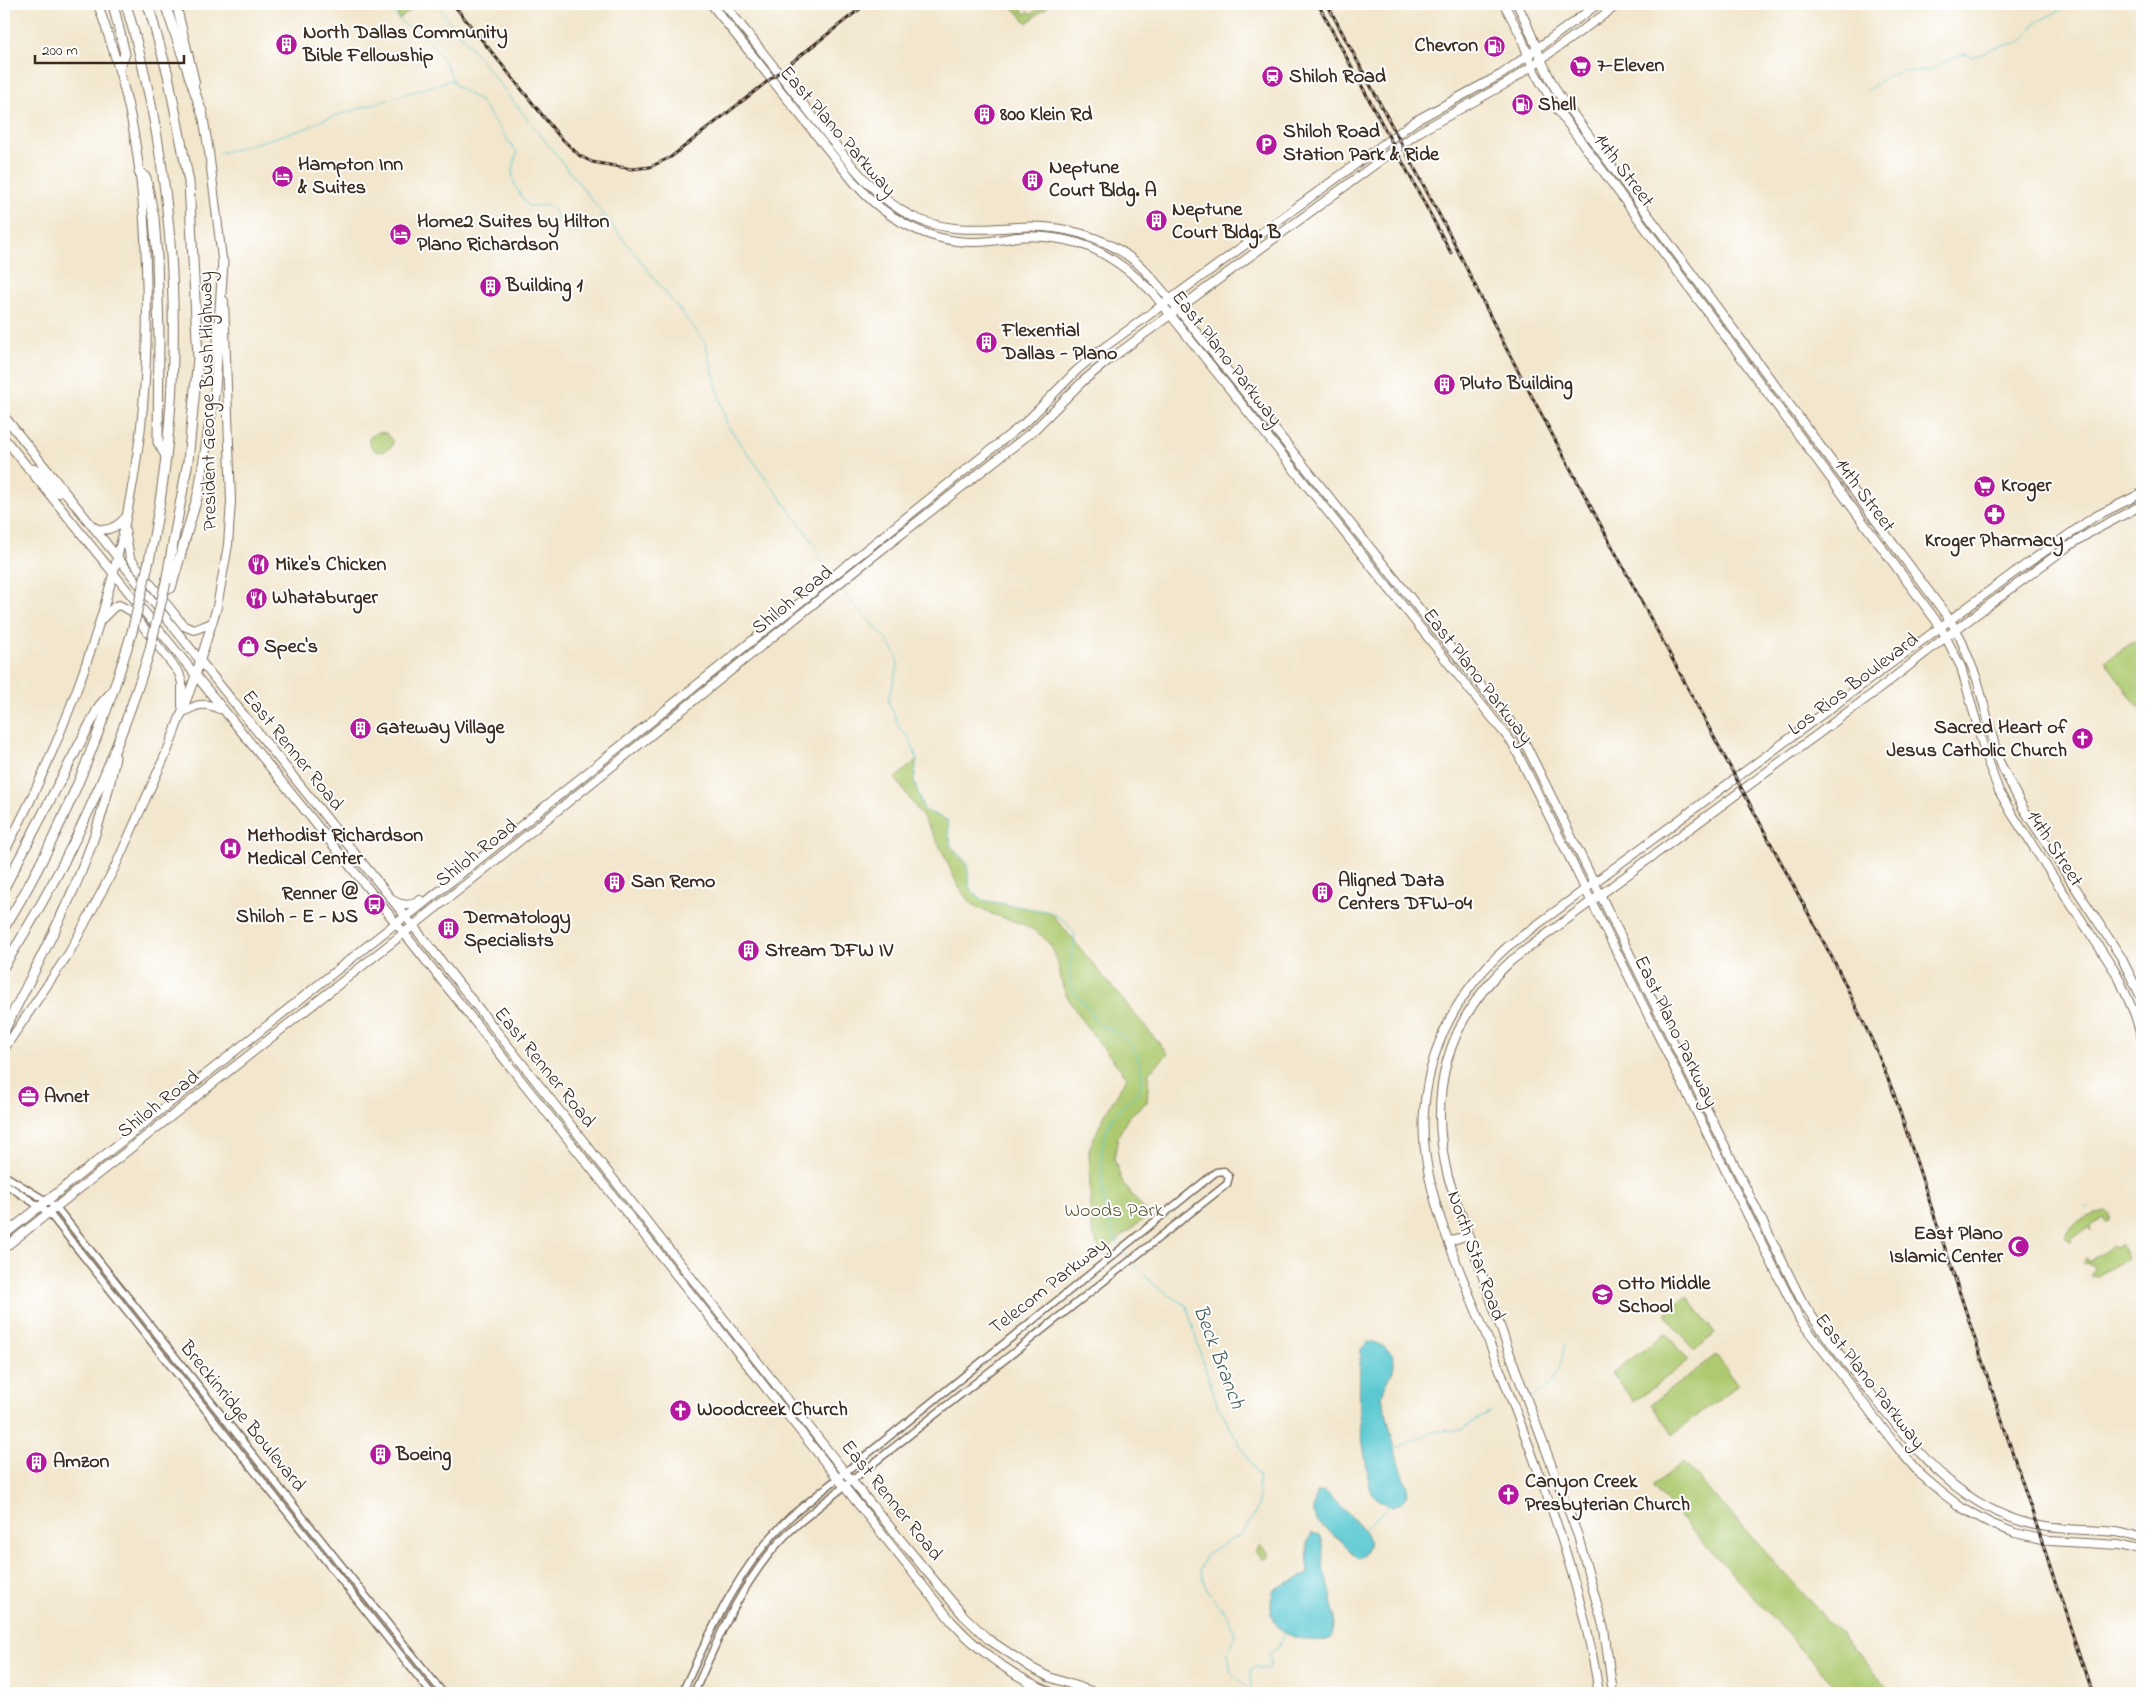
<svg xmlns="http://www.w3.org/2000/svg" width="2146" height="1697" viewBox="0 0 2146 1697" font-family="'Indie Flower',sans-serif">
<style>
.green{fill:#adca70;stroke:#747a47}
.water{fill:#5cc9d2;stroke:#4c7a78}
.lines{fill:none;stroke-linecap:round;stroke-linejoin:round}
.stream{stroke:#5cc9d2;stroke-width:1}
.minor-casing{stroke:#7b6c5b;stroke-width:9}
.major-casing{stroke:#7b6c5b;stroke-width:10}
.highway-casing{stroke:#7b6c5b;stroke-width:11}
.minor{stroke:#fff;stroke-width:6}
.major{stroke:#fff;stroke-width:8}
.highway{stroke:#fff;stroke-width:9}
.rail-casing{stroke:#3b2a1e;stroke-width:3}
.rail{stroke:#fff;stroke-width:1;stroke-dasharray:4;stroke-linecap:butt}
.highway-bridge-casing{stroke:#7b6c5b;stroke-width:11;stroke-linecap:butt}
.highway-bridge{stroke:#fff;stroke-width:9}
.labels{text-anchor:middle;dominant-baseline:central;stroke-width:4;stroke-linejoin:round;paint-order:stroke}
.poi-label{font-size:20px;font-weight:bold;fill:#3b2a1e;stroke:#fff;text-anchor:start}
.street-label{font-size:20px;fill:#3b2a1e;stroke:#fff}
.park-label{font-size:20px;fill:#5d5a37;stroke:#fff}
.water-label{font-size:21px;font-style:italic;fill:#47625d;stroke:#fff}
</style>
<rect width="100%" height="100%" fill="#fff"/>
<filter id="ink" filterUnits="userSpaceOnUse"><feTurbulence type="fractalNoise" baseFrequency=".02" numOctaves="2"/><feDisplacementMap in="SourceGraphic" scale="10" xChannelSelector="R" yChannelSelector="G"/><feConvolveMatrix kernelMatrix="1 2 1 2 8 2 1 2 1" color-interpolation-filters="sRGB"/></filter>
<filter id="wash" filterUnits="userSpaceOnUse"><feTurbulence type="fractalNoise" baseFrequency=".0096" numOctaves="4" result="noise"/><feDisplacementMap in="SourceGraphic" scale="20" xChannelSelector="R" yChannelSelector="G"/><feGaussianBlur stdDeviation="1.12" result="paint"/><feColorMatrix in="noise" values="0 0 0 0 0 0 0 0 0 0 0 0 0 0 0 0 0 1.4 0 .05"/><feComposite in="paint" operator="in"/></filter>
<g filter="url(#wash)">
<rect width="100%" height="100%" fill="#f2e6cc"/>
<g class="green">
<polygon points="395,4 406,4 411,10 399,19"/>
<polygon points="1010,4 1017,4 1025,14 1029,11 1032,14 1045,4 1051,4 1027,23"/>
<polygon points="377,432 386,433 393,441 392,446 384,452 375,451 369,443 369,438"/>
<polygon points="2142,636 2142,712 2105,661"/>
<path d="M917,760L914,781L924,810L947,820L951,846L967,864L970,888L982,900L1050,912L1168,1054L1149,1072L1147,1102L1129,1116L1118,1136L1114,1159L1123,1183L1148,1215L1101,1254L1091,1227L1089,1149L1103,1118L1127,1077C1106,1051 1082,1025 1066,994C1057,976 1061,952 1042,936C1022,918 987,918 970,902C954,886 950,864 939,845C927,821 910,800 895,778Z"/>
<path d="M2106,1212L2110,1215V1221L2106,1222L2104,1218L2090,1226L2091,1231L2088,1228L2071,1238V1243L2065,1237C2068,1222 2093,1214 2106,1212Z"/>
<polygon points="2120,1245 2128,1258 2096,1277 2090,1276 2094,1268 2091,1264 2089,1265 2087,1262 2083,1264 2084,1259 2086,1258 2088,1262 2113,1246 2115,1248"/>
<polygon points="1687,1296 1715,1334 1694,1351 1665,1313"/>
<polygon points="1666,1333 1688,1361 1634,1402 1612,1373"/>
<polygon points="1716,1355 1738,1385 1673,1434 1651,1404"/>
<polygon points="1684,1462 1893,1693 1841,1693 1652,1486"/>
<polygon points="1260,1545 1270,1554 1265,1560 1255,1551"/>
</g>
<g class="water">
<path d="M1368,1342C1384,1344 1398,1352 1393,1370C1390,1379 1384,1386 1382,1396L1399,1465L1408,1487L1406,1496L1401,1503L1394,1507C1384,1505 1376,1500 1371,1490C1368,1483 1368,1474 1367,1467C1359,1429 1358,1388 1361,1349Z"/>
<path d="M1324,1491C1334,1500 1363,1526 1367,1537C1371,1546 1366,1555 1357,1558C1350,1551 1343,1541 1334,1535C1312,1519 1312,1521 1316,1492Z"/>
<path d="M1312,1533L1320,1535C1325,1545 1322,1554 1323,1565C1323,1570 1326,1575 1327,1580C1332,1594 1339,1629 1329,1640C1293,1643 1261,1631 1274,1589L1308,1574L1307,1542Z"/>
</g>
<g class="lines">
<g class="stream">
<path d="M394,4C393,27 416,27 428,40C439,52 447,65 453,80"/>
<polyline points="436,4 705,342 727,425 818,549 820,558 827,569"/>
<polyline points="1867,91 1886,77 1904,71 1929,71 1956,56 1967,54 1971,57 1984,54 1987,51 2002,45 2017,44 2028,35 2035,23 2072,4"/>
<path d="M218,154L307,128L322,120L451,80L457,87L480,101L517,153C509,178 513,185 528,206L548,205C556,211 558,220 565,227C577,239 593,224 603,216"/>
<path d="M843,590L853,604L886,638L897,656L898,667L888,700L900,729L910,738L917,760L914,781L924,810L947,820L951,846L967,864L970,888L982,900L1050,912L1066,922L1075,935C1074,949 1069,963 1070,977C1070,992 1079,997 1088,1008C1091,1012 1092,1018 1095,1021C1100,1026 1110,1029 1115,1032C1133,1040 1141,1060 1142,1079C1143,1095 1121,1105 1113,1117C1093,1145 1101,1221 1120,1247"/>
<polyline points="2086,1208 2089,1207"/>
<polyline points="1123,1250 1129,1259"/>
<polyline points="1132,1262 1154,1285 1187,1306 1202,1359 1218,1406 1258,1476 1259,1506 1243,1533 1206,1554 1200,1570 1207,1591 1230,1618 1235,1635 1228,1652 1231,1672 1252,1693"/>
<path d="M1531,1397C1555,1385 1561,1372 1564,1346"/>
<polyline points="1394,1449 1433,1432 1463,1429 1480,1417 1491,1412"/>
<polyline points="1363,1531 1390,1505"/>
<polyline points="1251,1691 1251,1670 1256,1667 1269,1669 1271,1661 1268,1654 1278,1648 1284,1633"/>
</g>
</g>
</g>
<g filter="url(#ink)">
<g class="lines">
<defs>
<g id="minor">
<polyline points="4,1175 56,1207 443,1693"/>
<polyline points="4,1183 49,1213 431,1693"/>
<path d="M682,1693C712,1628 738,1567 791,1516L1216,1172L1224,1171L1229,1177L1227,1184L822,1504C809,1515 795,1525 784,1537C742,1581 718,1638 694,1693"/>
</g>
<g id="major">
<polyline points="176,4 195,82"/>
<path d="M711,4L854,182C883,217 928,243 976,242C990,242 1003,239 1017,237C1036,235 1059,238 1078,243C1107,252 1131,271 1153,293L1513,744L1800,1320L1901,1452L1920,1474L1941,1492L1962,1508L1992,1524L2015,1533L2050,1541L2119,1545L2142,1551"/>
<path d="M724,4C755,42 785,81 815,119C844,155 871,196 913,217C948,233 980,229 1017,227C1059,224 1104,235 1137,263C1152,276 1164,293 1177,308L1521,735L1801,1299C1821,1332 1845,1361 1869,1391C1915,1448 1954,1504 2030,1524C2059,1531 2087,1529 2116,1532C2125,1533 2134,1537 2142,1539"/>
<polyline points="1504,4 1520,34 1535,73 1557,109 1940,626 1961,667 1987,760 1999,791 2012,814 2118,976 2135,1015 2142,1038"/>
<path d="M1517,4C1534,34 1541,68 1561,98L1950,620L1960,637L1977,679L1999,761L2023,808L2121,957L2142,999"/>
<polyline points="202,110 209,152 223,267"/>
<polyline points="4,416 438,957 852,1481 963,1615 988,1639 1030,1667 1049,1677 1097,1693"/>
<path d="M4,438L396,923L952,1622C981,1653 1013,1677 1053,1693"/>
<polyline points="28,468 39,470 58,493 64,492"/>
<path d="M92,526C104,534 116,528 125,518"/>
<polyline points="125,530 130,558 184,626 194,630 212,623"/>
<polyline points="102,619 114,607 119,605 131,611 179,673 182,683 182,706"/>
<path d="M182,713C195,705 205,701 219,709"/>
<path d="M4,853C72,724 122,580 140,435C147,379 148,323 146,267C145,219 141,171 132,123C124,82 111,43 98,4"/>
<path d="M394,901C403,906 412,906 420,900"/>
<polyline points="4,1049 69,953 115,867 168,749 195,677 217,607 228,545 231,501 224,301"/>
<polyline points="4,1235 396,923 413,912 1028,420 1076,371 1102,349 1415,121 1502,74 1598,4"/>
<polyline points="1450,1241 1468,1235"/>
<polyline points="4,1248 470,881 852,573 1033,431 1083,381 1109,360 1419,132 1509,82 1619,4"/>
<path d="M1599,1693C1581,1575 1536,1463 1493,1352C1465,1280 1418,1191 1424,1111C1429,1045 1459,990 1507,947L2015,572L2094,517L2142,493"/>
<path d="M1613,1693L1604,1629L1578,1536L1507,1346L1448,1177C1427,1092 1447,1019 1512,960L1879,689L1947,636L2066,548L2091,532L2142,505"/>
</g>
<g id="highway">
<polyline points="113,4 125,54 119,69"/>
<path d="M126,4C180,185 188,377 149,561"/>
<polyline points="148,4 168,75 189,182 198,358 188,461 166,582"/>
<polyline points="165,4 203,116"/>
<polyline points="139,172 146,178 154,218 157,257 159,338 158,442 166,456"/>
<polyline points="171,588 199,491 215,389 223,262"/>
<polyline points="4,888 100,705 111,693"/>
<path d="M4,928C61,836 101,735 132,632"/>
<path d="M4,966C66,869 115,763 149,653"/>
<path d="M4,1031C49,940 97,859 115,757"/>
</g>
</defs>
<use href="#minor" class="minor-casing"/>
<use href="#major" class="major-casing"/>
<use href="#highway" class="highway-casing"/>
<use href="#minor" class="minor"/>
<use href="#major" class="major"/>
<use href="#highway" class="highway"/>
<defs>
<g id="rail">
<polyline points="453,4 559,136 580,156 592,162 632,169 650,167 671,157 866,4"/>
<polyline points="1318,4 1451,253"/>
<polyline points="1327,4 1450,235 1506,348 1838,969 1876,1049 1894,1094 2092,1693"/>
</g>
</defs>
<use href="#rail" class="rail-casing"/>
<use href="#rail" class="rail"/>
<defs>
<g id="highway-bridge">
<polyline points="132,632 149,561"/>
<polyline points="149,653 166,582"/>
</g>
</defs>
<use href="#highway-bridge" class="highway-bridge-casing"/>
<use href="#highway-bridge" class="highway-bridge"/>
</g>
</g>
<defs>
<symbol id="building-disc" viewBox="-11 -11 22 22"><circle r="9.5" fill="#b5179e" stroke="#fff"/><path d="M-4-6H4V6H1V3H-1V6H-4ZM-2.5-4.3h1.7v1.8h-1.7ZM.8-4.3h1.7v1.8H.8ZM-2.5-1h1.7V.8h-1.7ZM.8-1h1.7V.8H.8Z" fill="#fff"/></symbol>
<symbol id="fuel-disc" viewBox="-11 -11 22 22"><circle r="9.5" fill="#b5179e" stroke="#fff"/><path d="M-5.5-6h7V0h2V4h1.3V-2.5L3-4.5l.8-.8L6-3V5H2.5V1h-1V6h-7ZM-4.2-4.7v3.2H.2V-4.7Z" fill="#fff"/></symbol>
<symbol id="supermarket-disc" viewBox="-11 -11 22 22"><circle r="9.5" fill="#b5179e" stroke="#fff"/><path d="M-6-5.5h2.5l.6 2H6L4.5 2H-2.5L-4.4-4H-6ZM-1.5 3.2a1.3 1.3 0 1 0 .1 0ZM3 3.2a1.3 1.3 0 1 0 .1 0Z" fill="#fff"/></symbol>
<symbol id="station-disc" viewBox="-11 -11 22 22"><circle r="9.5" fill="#b5179e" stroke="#fff"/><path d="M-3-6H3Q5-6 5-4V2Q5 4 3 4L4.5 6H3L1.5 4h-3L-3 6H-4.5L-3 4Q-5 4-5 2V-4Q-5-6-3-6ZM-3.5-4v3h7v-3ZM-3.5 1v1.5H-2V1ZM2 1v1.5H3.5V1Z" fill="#fff"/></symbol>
<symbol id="parking-disc" viewBox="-11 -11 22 22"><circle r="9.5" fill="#b5179e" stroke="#fff"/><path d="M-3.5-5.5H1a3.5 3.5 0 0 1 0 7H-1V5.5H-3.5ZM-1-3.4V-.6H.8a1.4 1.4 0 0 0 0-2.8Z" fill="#fff"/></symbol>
<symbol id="hotel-disc" viewBox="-11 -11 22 22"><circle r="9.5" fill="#b5179e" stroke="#fff"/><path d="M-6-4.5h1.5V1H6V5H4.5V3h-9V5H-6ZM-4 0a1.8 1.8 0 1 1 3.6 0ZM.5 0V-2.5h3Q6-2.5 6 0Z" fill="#fff"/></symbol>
<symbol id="pharmacy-disc" viewBox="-11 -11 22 22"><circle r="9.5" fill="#b5179e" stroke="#fff"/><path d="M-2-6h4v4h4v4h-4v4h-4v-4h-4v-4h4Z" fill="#fff"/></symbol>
<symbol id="restaurant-disc" viewBox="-11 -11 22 22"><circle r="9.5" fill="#b5179e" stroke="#fff"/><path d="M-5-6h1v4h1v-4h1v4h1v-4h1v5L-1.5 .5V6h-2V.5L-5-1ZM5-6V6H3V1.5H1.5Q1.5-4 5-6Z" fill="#fff"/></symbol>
<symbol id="shop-disc" viewBox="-11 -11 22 22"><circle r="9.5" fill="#b5179e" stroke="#fff"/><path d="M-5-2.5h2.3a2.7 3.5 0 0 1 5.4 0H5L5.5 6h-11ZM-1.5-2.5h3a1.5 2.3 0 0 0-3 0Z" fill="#fff"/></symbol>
<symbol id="church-disc" viewBox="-11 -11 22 22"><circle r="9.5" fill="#b5179e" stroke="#fff"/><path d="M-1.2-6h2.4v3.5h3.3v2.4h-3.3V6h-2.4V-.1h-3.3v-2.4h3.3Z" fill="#fff"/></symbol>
<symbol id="hospital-disc" viewBox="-11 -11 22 22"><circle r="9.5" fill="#b5179e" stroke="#fff"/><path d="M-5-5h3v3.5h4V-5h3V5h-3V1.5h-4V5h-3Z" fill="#fff"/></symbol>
<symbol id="bus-disc" viewBox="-11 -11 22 22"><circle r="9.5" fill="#b5179e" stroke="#fff"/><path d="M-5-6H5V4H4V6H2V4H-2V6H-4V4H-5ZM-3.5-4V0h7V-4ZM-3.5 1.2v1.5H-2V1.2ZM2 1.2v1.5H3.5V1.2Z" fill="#fff"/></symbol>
<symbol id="office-disc" viewBox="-11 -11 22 22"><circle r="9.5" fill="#b5179e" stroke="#fff"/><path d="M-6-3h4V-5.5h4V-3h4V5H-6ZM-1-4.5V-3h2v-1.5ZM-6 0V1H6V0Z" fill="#fff"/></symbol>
<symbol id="mosque-disc" viewBox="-11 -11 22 22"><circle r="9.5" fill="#b5179e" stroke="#fff"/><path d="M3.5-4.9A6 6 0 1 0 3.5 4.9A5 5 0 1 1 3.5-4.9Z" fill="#fff"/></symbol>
<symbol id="school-disc" viewBox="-11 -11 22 22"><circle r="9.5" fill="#b5179e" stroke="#fff"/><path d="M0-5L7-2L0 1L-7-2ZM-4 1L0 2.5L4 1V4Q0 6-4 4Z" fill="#fff"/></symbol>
</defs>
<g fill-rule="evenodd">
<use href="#building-disc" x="274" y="32" width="25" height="25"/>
<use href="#fuel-disc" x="1482" y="34" width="25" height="25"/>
<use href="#supermarket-disc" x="1568" y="54" width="25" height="25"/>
<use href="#station-disc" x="1260" y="64" width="25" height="25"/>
<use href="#fuel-disc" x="1510" y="92" width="25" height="25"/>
<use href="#building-disc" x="972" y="102" width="25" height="25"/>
<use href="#parking-disc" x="1254" y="132" width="25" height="25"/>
<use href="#hotel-disc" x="270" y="164" width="25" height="25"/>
<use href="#building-disc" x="1020" y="168" width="25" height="25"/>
<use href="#building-disc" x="1144" y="208" width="25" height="25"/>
<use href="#hotel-disc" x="388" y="222" width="25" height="25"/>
<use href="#building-disc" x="478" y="274" width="25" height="25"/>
<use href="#building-disc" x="974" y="330" width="25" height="25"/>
<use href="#building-disc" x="1432" y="372" width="25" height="25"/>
<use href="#supermarket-disc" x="1972" y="474" width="25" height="25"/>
<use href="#pharmacy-disc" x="1982" y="502" width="25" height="25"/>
<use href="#restaurant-disc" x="246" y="552" width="25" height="25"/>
<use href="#restaurant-disc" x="244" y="586" width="25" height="25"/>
<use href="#shop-disc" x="236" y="634" width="25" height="25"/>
<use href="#building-disc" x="348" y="716" width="25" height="25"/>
<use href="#church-disc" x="2070" y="726" width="25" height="25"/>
<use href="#hospital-disc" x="218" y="836" width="25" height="25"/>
<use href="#building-disc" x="602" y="870" width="25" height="25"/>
<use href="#building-disc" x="1310" y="880" width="25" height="25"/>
<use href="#bus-disc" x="362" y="892" width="25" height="25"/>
<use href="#building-disc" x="436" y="916" width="25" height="25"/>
<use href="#building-disc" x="736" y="938" width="25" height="25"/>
<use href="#office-disc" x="16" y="1084" width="25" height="25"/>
<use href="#mosque-disc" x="2006" y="1234" width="25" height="25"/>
<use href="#school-disc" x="1590" y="1282" width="25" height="25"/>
<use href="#church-disc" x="668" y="1398" width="25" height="25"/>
<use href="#building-disc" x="368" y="1442" width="25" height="25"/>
<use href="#building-disc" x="24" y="1450" width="25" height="25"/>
<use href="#church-disc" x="1496" y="1482" width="25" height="25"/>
</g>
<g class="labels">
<g class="poi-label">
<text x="303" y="33">North Dallas Community<tspan x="303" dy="23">Bible Fellowship</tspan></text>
<text x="1478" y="46" text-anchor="end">Chevron</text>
<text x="1597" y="66">7-Eleven</text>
<text x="1289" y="77">Shiloh Road</text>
<text x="1538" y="105">Shell</text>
<text x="1000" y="115">800 Klein Rd</text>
<text x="1283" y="132">Shiloh Road<tspan x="1283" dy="23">Station Park &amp; Ride</tspan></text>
<text x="298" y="165">Hampton Inn<tspan x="298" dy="23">&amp; Suites</tspan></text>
<text x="1049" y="168">Neptune<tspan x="1049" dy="23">Court Bldg. A</tspan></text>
<text x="1172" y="210">Neptune<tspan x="1172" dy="23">Court Bldg. B</tspan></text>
<text x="417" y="222">Home2 Suites by Hilton<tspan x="417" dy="23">Plano Richardson</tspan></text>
<text x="506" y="286">Building 1</text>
<text x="1002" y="331">Flexential<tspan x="1002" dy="23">Dallas - Plano</tspan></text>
<text x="1460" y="384">Pluto Building</text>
<text x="2001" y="486">Kroger</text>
<text x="1994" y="541" text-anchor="middle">Kroger Pharmacy</text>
<text x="275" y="565">Mike's Chicken</text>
<text x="272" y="598">Whataburger</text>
<text x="264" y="647">Spec's</text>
<text x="376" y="728">Gateway Village</text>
<text x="2067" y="728" text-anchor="end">Sacred Heart of<tspan x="2067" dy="23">Jesus Catholic Church</tspan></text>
<text x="247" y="836">Methodist Richardson<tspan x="247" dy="23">Medical Center</tspan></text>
<text x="1338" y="881">Aligned Data<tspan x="1338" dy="23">Centers DFW-04</tspan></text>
<text x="631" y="882">San Remo</text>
<text x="358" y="894" text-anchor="end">Renner @<tspan x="358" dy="23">Shiloh - E - NS</tspan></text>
<text x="464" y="918">Dermatology<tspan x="464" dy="23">Specialists</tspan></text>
<text x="765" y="951">Stream DFW IV</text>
<text x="44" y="1097">Avnet</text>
<text x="2003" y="1234" text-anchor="end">East Plano<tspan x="2003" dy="23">Islamic Center</tspan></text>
<text x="1618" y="1284">Otto Middle<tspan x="1618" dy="23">School</tspan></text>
<text x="697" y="1410">Woodcreek Church</text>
<text x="396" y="1455">Boeing</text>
<text x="53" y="1462">Amzon</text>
<text x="1525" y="1482">Canyon Creek<tspan x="1525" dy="23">Presbyterian Church</tspan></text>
</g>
<g class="street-label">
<text transform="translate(837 132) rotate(49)">East Plano Parkway</text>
<text transform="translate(1623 171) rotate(53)">14th Street</text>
<text transform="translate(1226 359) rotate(52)">East Plano Parkway</text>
<text transform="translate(209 401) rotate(-91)">President George Bush Highway</text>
<text transform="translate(1864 496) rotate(53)">14th Street</text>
<text transform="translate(793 601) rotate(-39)">Shiloh Road</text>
<text transform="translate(1477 677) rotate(52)">East Plano Parkway</text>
<text transform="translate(1854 685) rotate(-37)">Los Rios Boulevard</text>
<text transform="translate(292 751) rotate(51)">East Renner Road</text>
<text transform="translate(2054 849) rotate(57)">14th Street</text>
<text transform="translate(477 854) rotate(-38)">Shiloh Road</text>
<text transform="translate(1675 1032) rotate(64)">East Plano Parkway</text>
<text transform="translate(544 1068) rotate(51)">East Renner Road</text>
<text transform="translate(159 1105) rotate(-38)">Shiloh Road</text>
<text transform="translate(1475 1256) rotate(70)">North Star Road</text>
<text transform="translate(1049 1287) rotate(-38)">Telecom Parkway</text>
<text transform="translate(1869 1382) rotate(52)">East Plano Parkway</text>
<text transform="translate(242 1417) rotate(51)">Breckinridge Boulevard</text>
<text transform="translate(891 1501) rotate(51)">East Renner Road</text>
</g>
<g class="park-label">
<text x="1114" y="1211">Woods Park</text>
</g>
<g class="water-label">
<text transform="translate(1218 1357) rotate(69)">Beck Branch</text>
</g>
</g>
<rect width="2146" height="1697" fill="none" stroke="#fff" stroke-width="20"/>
<path d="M35 55v8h149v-8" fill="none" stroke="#3b2a1e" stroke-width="2.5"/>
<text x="42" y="55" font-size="15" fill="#3b2a1e" stroke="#ffffff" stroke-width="4" paint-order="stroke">200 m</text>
</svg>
